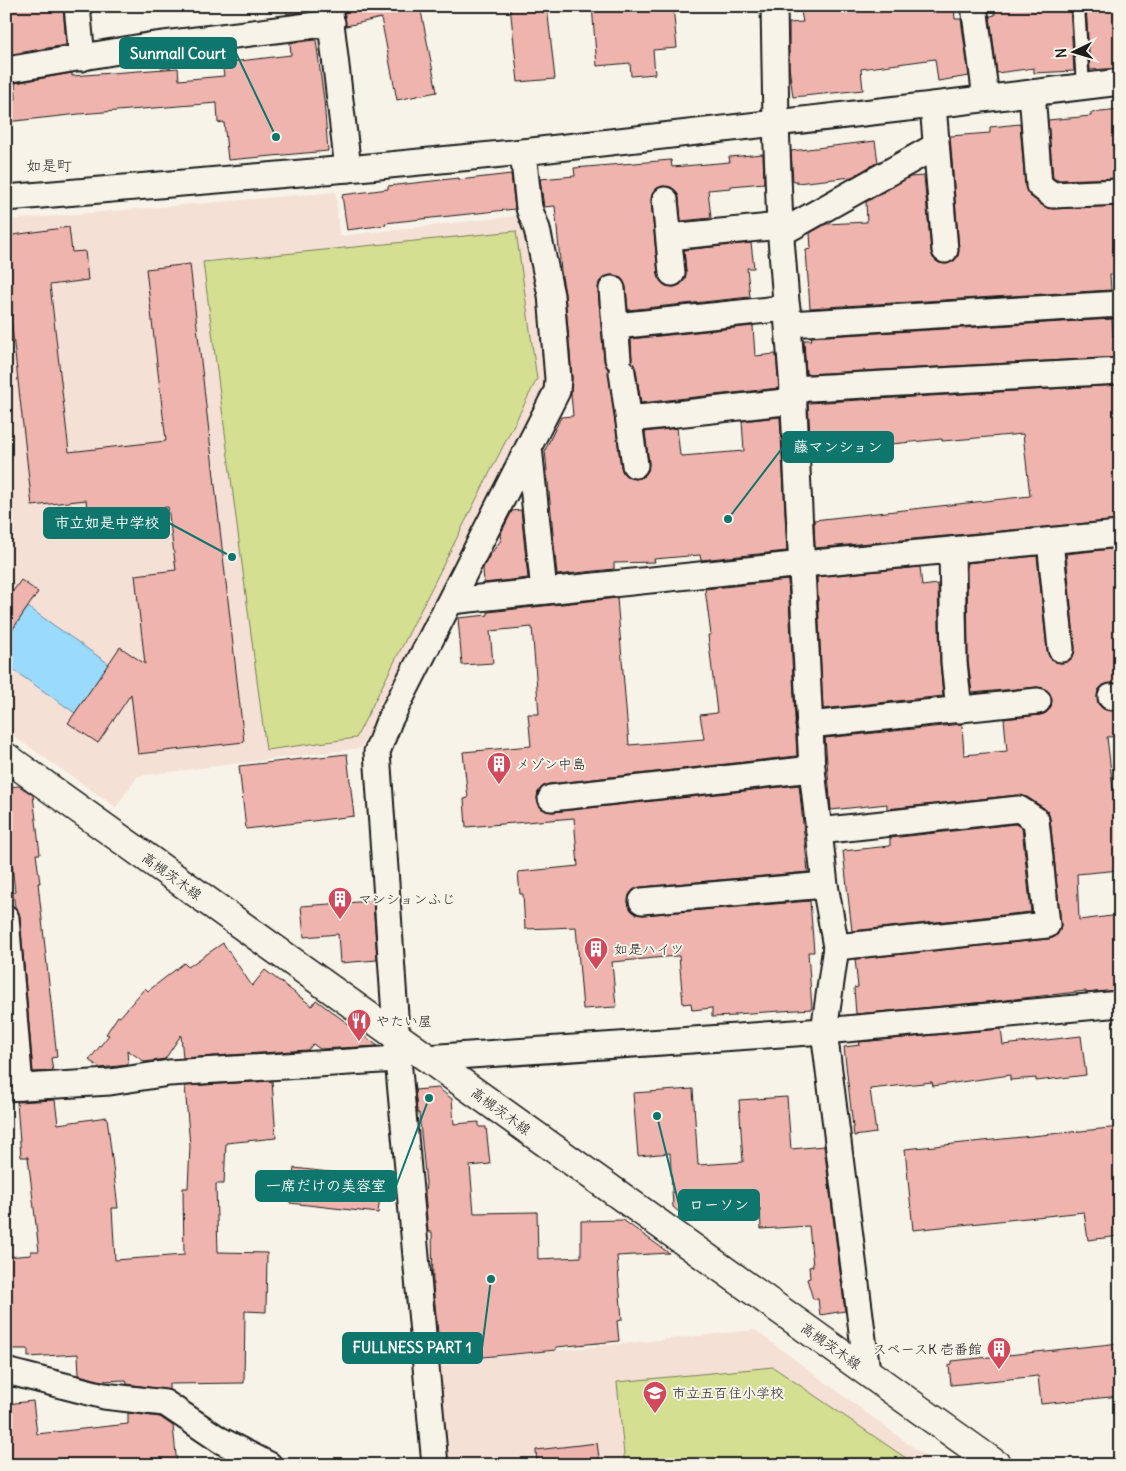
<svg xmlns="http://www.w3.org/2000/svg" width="1126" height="1471" viewBox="0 0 1126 1471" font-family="Delius,'Klee One',sans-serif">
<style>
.built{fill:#f5e0d6}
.green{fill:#d4df92;stroke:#787e57}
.water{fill:#9adafc;stroke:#688ea2}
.building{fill:#efb4ad;stroke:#1c1c1c}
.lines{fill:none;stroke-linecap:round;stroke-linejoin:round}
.service-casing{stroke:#1c1c1c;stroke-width:16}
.minor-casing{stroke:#1c1c1c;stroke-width:29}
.secondary-casing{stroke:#1c1c1c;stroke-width:31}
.service{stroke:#f7f3e8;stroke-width:12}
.minor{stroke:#f7f3e8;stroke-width:25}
.secondary{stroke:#f7f3e8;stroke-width:28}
.labels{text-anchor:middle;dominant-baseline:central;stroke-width:4;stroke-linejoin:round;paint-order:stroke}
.poi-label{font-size:14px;fill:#1c1c1c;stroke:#f7f3e8;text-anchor:start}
.street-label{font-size:14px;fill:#1c1c1c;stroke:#f7f3e8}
.neighbourhood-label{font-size:15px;fill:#1c1c1c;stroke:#f7f3e8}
.leader{fill:none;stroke:#0f766e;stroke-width:2}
.callout-dot{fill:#0f766e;stroke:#f7f3e8;stroke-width:2}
.callout{fill:#0f766e;stroke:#0f766e;stroke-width:2}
.callout-label{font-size:15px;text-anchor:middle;font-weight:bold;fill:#fff}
</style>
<rect width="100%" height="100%" fill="#f7f3e8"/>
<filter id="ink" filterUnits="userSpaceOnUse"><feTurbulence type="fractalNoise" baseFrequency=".02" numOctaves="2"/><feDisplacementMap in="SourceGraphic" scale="10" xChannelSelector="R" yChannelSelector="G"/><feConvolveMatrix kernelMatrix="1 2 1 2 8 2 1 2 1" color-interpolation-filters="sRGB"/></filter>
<g filter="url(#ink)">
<g class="built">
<polygon points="336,192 339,236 517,216 524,232 539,297 546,383 361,748 138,776 116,807 6,731 6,220"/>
<polygon points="755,1330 937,1465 447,1465 437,1363"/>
</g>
<g class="green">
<polygon points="516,231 537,379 356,738 266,750 203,262"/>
<polygon points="773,1367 916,1465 625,1465 617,1382"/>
</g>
<polygon class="water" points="28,607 109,664 75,713 6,665 6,639"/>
<g class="building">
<polygon points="6,6 63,6 66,45 12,54 11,45 6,46"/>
<polygon points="286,6 315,6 315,11 287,14"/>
<polygon points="344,6 420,6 437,92 397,100 381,18 346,26"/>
<polygon points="510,6 547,6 555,79 518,82"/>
<polygon points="592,6 673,6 677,48 653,50 655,74 631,76 630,63 597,66"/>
<polygon points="816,6 954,6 955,19 961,19 969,76 938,81 935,59 861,69 863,90 793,97 789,67 789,23 803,22 801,12 816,11"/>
<polygon points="994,6 1070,6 1074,71 1034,73 1034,68 997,73 990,16 995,15"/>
<polygon points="1086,6 1120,6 1120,68 1090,70"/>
<polygon points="316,40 324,100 328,151 228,160 224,122 218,123 217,103 79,114 6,122 6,101 16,99 15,83 72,73 72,76 178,68 179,80 224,76 222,63 291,55 290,43"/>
<polygon points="1120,110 1120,178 1057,180 1053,178 1048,120 1091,116 1091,113"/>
<polygon points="1020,124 1025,186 1030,196 1043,206 1053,209 1120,206 1120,273 1110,274 1111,290 810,308 806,250 811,249 810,233 826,224 867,222 866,202 910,177 924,176 931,251 933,258 939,263 947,264 954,261 958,256 959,249 950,136 990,133 990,127"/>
<polygon points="875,141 878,162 852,177 797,183 797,181 793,181 791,151"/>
<polygon points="763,154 764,183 731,186 731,188 708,190 711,218 681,221 679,198 676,191 670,187 663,186 657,188 652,194 651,201 658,274 661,282 666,286 674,287 680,285 685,279 686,272 684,250 751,243 754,268 747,268 750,297 628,310 626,287 623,280 619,276 611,275 604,277 599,282 598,290 604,360 608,369 621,467 623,473 629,478 636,479 643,477 648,471 649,463 645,432 677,428 680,455 682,456 744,451 742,421 780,417 787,551 701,560 700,555 654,559 655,562 614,563 614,569 557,575 545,450 561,417 573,416 571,394 572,378 565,294 561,271 555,206 544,207 540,179 575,176 574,168 671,160 672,167 730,162 729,157"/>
<polygon points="511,174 515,209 385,223 386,225 347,230 342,195 388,189 388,186 459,178 459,180"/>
<polygon points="69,227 72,252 85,251 88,280 50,285 69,452 166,441 146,269 190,264 244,742 138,754 131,694 98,743 68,723 120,647 145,664 135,575 176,570 168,507 88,516 86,500 32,506 8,291 6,291 6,236"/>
<polygon points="1112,319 1113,336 1120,336 1120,357 806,374 804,340 812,340 811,337"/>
<polygon points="753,326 755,356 776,354 779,388 641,403 636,370 632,362 631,339"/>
<polygon points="1120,385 1120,520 815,548 814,520 1030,496 1023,434 942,441 942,439 811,452 808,403"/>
<polygon points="521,510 528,578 484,583 483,568 490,555 501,540 500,535 512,511"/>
<polygon points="1120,548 1120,683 1103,685 1098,690 1097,697 1098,704 1103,709 1120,711 1120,736 1107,737 1113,789 1120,788 1120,870 1077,874 1079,920 1120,915 1120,990 1086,993 1086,991 997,1001 856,1014 854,988 858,987 855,959 1048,939 1056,936 1060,930 1061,924 1050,818 1048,812 1044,808 1027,797 1017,795 887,809 887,804 831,810 825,738 962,724 964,755 1007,751 1004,719 1040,715 1046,713 1051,706 1052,699 1049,692 1043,688 1037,687 972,693 968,661 967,563 1037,556 1047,650 1050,658 1056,662 1062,663 1070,660 1074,654 1075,648 1066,554"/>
<polygon points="920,567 922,586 938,584 940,662 943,696 823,709 817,577"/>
<polygon points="21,580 38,592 6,639 6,601"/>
<polygon points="788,580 797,756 549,784 542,787 538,792 537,799 540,807 546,811 553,812 799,785 808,872 641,887 633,890 629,895 628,902 631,910 636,914 643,915 810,901 814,952 808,952 812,1009 735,1014 735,1016 712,1017 712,1008 692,1010 691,1003 683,1004 679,956 676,956 612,962 616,1007 583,1009 576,927 525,929 523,894 520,894 518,872 578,866 574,818 466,827 464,799 468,798 463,752 531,746 528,714 539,714 532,627 490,631 493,663 462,665 458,618 488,615 488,612 617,598 629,745 704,739 700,715 717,713 708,635 711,635 705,589"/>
<polygon points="347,754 354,816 246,829 239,766"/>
<polygon points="19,786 33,795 40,854 36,854 40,883 38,883 57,1057 51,1058 53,1071 33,1072 20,917 18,910 15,907 13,893 15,892 9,837 10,837 6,790 6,787"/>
<polygon points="1015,824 1022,828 1031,912 852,931 843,851 890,846 890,838"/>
<polygon points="373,901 377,960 340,963 338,934 304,937 301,906"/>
<polygon points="223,943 252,986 265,970 312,1006 316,1000 378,1046 320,1049 313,1044 308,1050 183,1058 181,1035 165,1059 145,1062 127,1050 128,1065 100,1068 89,1060 109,1035 106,1034 118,1016 120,1017 145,988 148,991 184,963 188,967"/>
<polygon points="1001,1029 1003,1045 1081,1036 1086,1075 1036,1081 1036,1078 1010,1080 1010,1075 933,1086 932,1082 870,1089 876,1133 854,1136 844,1047 860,1045 859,1042"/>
<polygon points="272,1081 276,1138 226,1143 224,1184 216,1184 218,1252 267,1253 266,1312 245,1311 244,1383 169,1384 169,1390 127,1384 126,1380 102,1381 79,1375 78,1354 28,1357 28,1349 6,1349 6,1257 31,1255 31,1251 39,1251 28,1157 21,1157 17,1102 55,1100 58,1124 107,1117 118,1208 112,1208 115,1260 184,1255 183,1188 188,1188 190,1146 185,1086"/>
<polygon points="438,1088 452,1099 454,1124 479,1122 479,1127 486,1127 490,1164 470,1166 474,1213 537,1212 538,1259 581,1257 581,1221 623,1220 669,1253 617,1256 622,1320 617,1321 619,1341 556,1347 556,1350 441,1361 433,1286 432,1232 428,1232 425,1194 426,1183 419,1113 417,1113 415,1090"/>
<polygon points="693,1089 698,1165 743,1162 739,1100 787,1097 791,1149 824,1146 845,1311 820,1315 818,1299 813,1299 807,1279 810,1278 809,1267 813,1266 809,1226 761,1229 760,1208 680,1213 673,1207 670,1153 638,1156 633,1093"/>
<polygon points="1120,1127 1120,1236 1088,1240 1084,1212 913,1230 905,1149"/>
<polygon points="294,1168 382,1178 378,1213 290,1203"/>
<polygon points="1120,1343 1120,1396 1041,1404 1038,1376 951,1385 949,1365 952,1364 952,1361"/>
<polygon points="33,1401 37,1434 128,1424 128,1413 160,1417 173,1426 177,1465 6,1465 6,1404"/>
<polygon points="597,1443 600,1465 537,1465 536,1450"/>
</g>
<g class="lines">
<defs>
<polyline id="service" points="1078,6 1083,86"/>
<g id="minor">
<polyline points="77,6 82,58"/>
<polyline points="329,6 348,169"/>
<polyline points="774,6 776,123 780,226 793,389 812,769 825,885 836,947 824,1031 867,1371"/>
<polyline points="974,6 986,98"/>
<polyline points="6,70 148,46 332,23"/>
<polyline points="1032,93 1039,185 1052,195 1120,192"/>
<polyline points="933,105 945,250"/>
<polyline points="6,198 348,169 523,152 933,105 1120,82"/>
<polyline points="665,200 672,273"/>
<polyline points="781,233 936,146"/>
<polyline points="669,237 780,226"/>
<polyline points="612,289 618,359"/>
<polyline points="789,324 1120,304"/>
<polyline points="616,326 787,308"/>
<polyline points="622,372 635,465"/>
<polyline points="793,389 1120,371"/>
<polyline points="630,419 794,401"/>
<polyline points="529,447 544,591"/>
<polyline points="1050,541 1061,649"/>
<polyline points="952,550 954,662 959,710"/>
<polyline points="451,601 803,564 1120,534"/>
<polyline points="1111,697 1120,697"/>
<polyline points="809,725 1038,701"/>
<polyline points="551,798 812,769"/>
<polyline points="819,831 1019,809 1036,820 1047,925 836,947"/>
<polyline points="642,901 825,885"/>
<polyline points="6,918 20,1087"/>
<polyline points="426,1058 824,1031 1120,1004"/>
<polyline points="6,1088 110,1082 169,1073 398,1059"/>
<polyline points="6,1371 104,1396 165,1403 220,1440 269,1465"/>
<polyline points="435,1465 398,1059 377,752 389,721 557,391 558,379 551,295 537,229 529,208 523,152"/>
</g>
<polyline id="secondary" points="6,757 997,1465"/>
</defs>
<use href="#service" class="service-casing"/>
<use href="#minor" class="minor-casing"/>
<use href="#secondary" class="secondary-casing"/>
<use href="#service" class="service"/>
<use href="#minor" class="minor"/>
<use href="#secondary" class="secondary"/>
</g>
</g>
<defs>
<symbol id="building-pin" viewBox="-11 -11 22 30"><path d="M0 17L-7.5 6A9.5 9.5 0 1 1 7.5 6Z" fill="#d1495b" stroke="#f7f3e8"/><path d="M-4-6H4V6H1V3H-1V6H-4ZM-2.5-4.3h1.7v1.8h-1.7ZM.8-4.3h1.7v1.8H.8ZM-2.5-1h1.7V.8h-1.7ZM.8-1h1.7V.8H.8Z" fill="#fff"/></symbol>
<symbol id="restaurant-pin" viewBox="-11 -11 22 30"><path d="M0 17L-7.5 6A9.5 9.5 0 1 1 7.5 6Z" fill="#d1495b" stroke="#f7f3e8"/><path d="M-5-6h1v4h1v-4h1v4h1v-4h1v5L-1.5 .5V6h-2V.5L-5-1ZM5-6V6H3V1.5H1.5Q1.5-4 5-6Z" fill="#fff"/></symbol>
<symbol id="school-pin" viewBox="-11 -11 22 30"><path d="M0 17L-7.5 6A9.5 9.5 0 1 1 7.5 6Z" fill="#d1495b" stroke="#f7f3e8"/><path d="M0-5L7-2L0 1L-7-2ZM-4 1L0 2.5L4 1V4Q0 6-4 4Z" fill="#fff"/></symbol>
</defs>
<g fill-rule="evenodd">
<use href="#building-pin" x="485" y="750" width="28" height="38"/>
<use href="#building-pin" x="326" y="885" width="28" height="38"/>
<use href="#building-pin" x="582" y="935" width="28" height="38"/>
<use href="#restaurant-pin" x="345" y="1007" width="28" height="38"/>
<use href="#building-pin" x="985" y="1335" width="28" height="38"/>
<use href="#school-pin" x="641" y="1379" width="28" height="38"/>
</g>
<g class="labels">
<g class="poi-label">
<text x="516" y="764">メゾン中島</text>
<text x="358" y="899">マンションふじ</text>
<text x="614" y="949">如是ハイツ</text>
<text x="376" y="1021">やたい屋</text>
<text x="982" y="1349" text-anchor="end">スペースK 壱番館</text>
<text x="672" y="1393">市立五百住小学校</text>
</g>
<g class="street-label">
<text transform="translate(172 876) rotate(36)">高槻茨木線</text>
<text transform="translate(501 1111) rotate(36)">高槻茨木線</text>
<text transform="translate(831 1346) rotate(35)">高槻茨木線</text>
</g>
<g class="neighbourhood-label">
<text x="49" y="165">如是町</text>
</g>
</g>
<path class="leader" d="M276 137L236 53M728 519L783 447M232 557L169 523M429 1098L396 1186M657 1116L679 1205M491 1279L482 1348"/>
<g class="callout-dot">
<circle cx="276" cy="137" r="5"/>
<circle cx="728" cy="519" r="5"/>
<circle cx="232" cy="557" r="5"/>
<circle cx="429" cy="1098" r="5"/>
<circle cx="657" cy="1116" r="5"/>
<circle cx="491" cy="1279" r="5"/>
</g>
<g class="callout">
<rect x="120" y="38" width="116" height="30" rx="5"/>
<rect x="783" y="432" width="110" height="30" rx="5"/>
<rect x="44" y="508" width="125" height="30" rx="5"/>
<rect x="256" y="1171" width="140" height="30" rx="5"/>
<rect x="679" y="1190" width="80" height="30" rx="5"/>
<rect x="343" y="1333" width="139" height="30" rx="5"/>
</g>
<g class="callout-label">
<text x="178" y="59">Sunmall Court</text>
<text x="838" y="452">藤マンション</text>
<text x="107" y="528">市立如是中学校</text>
<text x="326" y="1191">一席だけの美容室</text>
<text x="719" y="1210">ローソン</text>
<text x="412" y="1353">FULLNESS PART 1</text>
</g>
<rect width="1126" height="1471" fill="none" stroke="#f7f3e8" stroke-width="25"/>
<rect x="12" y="12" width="1101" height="1446" fill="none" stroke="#1c1c1c" stroke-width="2" filter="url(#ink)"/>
<g transform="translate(1074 52) rotate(265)" stroke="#f7f3e8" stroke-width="4" paint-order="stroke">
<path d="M0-4L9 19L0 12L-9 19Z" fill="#1c1c1c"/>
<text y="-8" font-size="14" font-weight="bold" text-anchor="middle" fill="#1c1c1c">N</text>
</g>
</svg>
